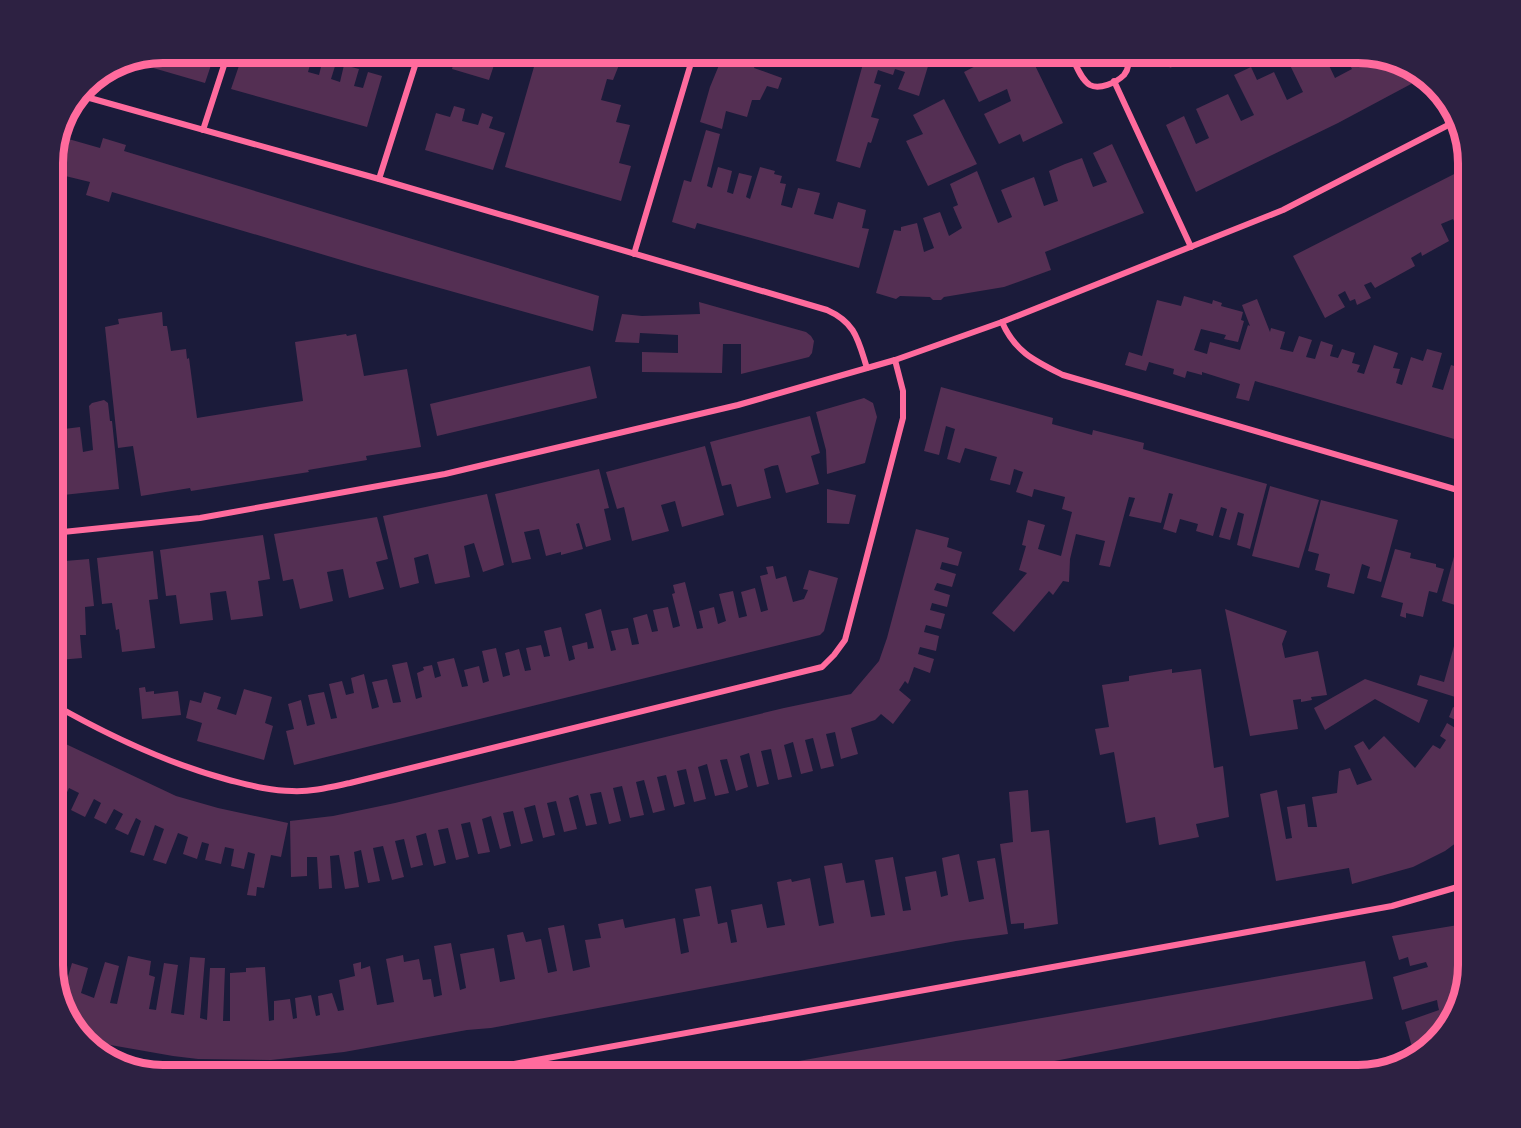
<svg xmlns="http://www.w3.org/2000/svg" width="1521" height="1128" viewBox="0 0 1521 1128" font-family="Karla,sans-serif">
<style>
.building{fill:#542f53}
.lines{fill:none;stroke-linecap:round;stroke-linejoin:round}
.minor{stroke:#ff6b9d;stroke-width:6}
.rim{fill:none;stroke:#ff6b9d;stroke-width:8}
</style>
<rect width="100%" height="100%" fill="#1b1b3a"/>
<g class="building">
<polygon points="163,53 215,53 205,83 136,63"/>
<polygon points="254,53 295,53 312,58 308,72 319,75 323,59 336,63 331,79 340,82 344,65 359,69 354,86 363,88 368,72 382,76 367,127 231,89 243,54 252,57"/>
<polygon points="453,53 498,53 489,80 452,69 455,58 452,57"/>
<polygon points="538,53 557,57 559,53 603,53 601,60 619,65 613,80 607,79 601,100 621,105 616,122 630,125 619,163 631,166 621,201 505,167"/>
<polygon points="633,53 669,53 665,63"/>
<polygon points="724,53 783,53 779,62 759,55 754,68 782,78 778,89 767,86 760,100 752,100 747,117 726,111 722,129 700,122 710,87"/>
<polygon points="866,53 932,53 919,96 898,89 905,72 895,69 893,75 878,70 874,83 881,85 871,117 879,119 871,143 868,142 860,168 836,161"/>
<polygon points="989,53 1029,53 1063,123 1023,142 1020,134 999,144 984,114 1011,101 1007,89 979,102 964,72 991,58"/>
<polygon points="1162,53 1202,53 1170,68"/>
<polygon points="1318,53 1323,53 1335,78 1352,69 1343,53 1358,53 1426,76 1338,123 1196,192 1166,125 1184,116 1196,144 1209,138 1196,109 1228,94 1241,121 1254,115 1234,75 1251,67 1257,80 1274,72 1287,100 1303,92 1288,61 1302,54 1305,59"/>
<polygon points="944,99 977,164 928,186 906,141 923,134 913,115"/>
<polygon points="454,106 465,109 462,121 478,125 482,113 493,117 489,128 505,133 493,170 425,150 436,113 450,117"/>
<polygon points="706,130 720,134 707,186 712,188 718,167 732,171 727,192 733,194 739,173 752,176 746,197 750,199 760,167 775,171 774,174 782,176 780,183 786,184 781,205 792,208 798,188 820,193 814,214 833,219 838,202 866,210 862,228 869,229 859,268 697,223 695,229 672,222 684,180 691,182"/>
<polygon points="58,136 100,148 103,138 126,145 124,151 599,296 593,331 365,267 112,192 109,202 86,195 90,182 53,173 53,156"/>
<polygon points="1112,144 1144,213 1045,252 1051,270 1004,287 944,297 941,300 933,300 930,297 900,296 896,299 876,293 894,230 901,231 901,227 917,223 924,252 934,248 923,218 940,212 949,236 962,228 953,207 958,205 950,184 977,171 998,223 1012,217 1001,190 1034,177 1044,206 1058,201 1049,171 1065,164 1082,158 1093,187 1107,182 1093,153"/>
<polygon points="1468,167 1468,248 1453,219 1441,224 1449,241 1422,256 1421,252 1411,258 1415,266 1375,288 1371,282 1364,285 1371,298 1357,305 1355,299 1350,301 1345,291 1338,295 1345,307 1325,318 1293,256"/>
<polygon points="1184,296 1212,304 1213,300 1222,303 1221,306 1243,312 1241,320 1244,321 1238,342 1224,339 1226,335 1201,329 1194,350 1207,354 1210,342 1240,350 1248,325 1250,326 1242,305 1257,299 1270,332 1271,328 1285,332 1280,349 1293,352 1299,336 1312,340 1306,357 1315,359 1321,341 1333,345 1330,356 1338,358 1342,349 1355,353 1352,363 1360,365 1357,372 1364,374 1374,345 1398,353 1393,368 1400,369 1396,383 1402,385 1411,357 1423,361 1427,349 1442,353 1432,387 1443,390 1451,365 1464,369 1455,399 1462,401 1468,382 1468,443 1255,381 1249,401 1236,398 1240,384 1202,372 1202,375 1187,371 1185,378 1173,374 1174,369 1149,362 1146,371 1125,365 1129,352 1142,356 1157,300 1181,306"/>
<polygon points="699,302 806,332 811,336 814,341 812,353 809,357 741,374 741,344 723,344 722,373 642,372 642,352 678,353 678,335 640,333 639,343 615,342 622,314 642,316 700,314"/>
<polygon points="162,312 163,326 167,326 171,351 186,349 187,359 189,358 197,418 303,401 295,342 346,334 347,336 356,334 364,376 407,369 421,447 366,456 367,460 308,470 309,472 191,491 190,488 141,496 133,446 118,448 105,327 119,324 118,319"/>
<polygon points="590,366 597,398 437,436 430,404"/>
<polygon points="941,387 1053,418 1052,424 1092,435 1093,430 1144,443 1143,449 1267,484 1250,549 1237,545 1244,514 1238,512 1230,540 1219,537 1227,509 1221,507 1213,536 1196,531 1198,524 1180,519 1176,533 1163,529 1173,494 1169,493 1161,523 1129,516 1135,498 1129,497 1110,567 1099,565 1105,541 1076,534 1070,559 1069,582 1063,581 1053,595 1049,591 1014,632 992,613 1027,573 1019,570 1026,546 1022,545 1028,520 1045,525 1038,549 1061,556 1072,512 1062,509 1065,497 1034,489 1032,497 1016,492 1023,472 1014,469 1010,485 990,480 997,457 965,448 960,463 947,459 955,429 946,426 939,455 924,451"/>
<polygon points="864,398 873,403 877,417 865,463 827,474 826,450 816,412"/>
<polygon points="104,400 108,403 110,421 112,421 119,489 63,495 56,430 80,427 83,452 93,450 89,406 92,403"/>
<polygon points="810,416 820,453 811,456 819,484 786,493 778,465 772,466 764,469 771,498 737,507 731,484 722,486 710,442"/>
<polygon points="705,446 724,515 682,527 675,501 661,505 669,531 632,541 624,507 617,509 606,472"/>
<polygon points="53,466 54,466 57,495 53,496"/>
<polygon points="599,469 609,508 604,509 611,540 586,547 579,523 576,524 583,549 561,555 561,552 546,556 539,529 524,532 531,559 512,563 495,494"/>
<polygon points="1270,486 1319,500 1299,568 1252,556"/>
<polygon points="827,489 856,495 849,524 827,523"/>
<polygon points="487,494 504,565 483,572 474,543 464,546 470,577 435,584 428,554 414,558 419,583 400,588 383,516"/>
<polygon points="1321,500 1398,520 1381,582 1367,578 1370,567 1362,564 1354,594 1327,587 1330,574 1315,570 1319,554 1308,551"/>
<polygon points="377,517 388,559 376,562 384,589 349,598 343,569 327,572 333,601 300,609 293,579 283,581 274,534"/>
<polygon points="916,529 949,538 947,547 962,552 958,566 942,562 940,569 956,574 952,587 937,583 934,590 950,595 947,607 932,603 930,610 945,614 941,629 926,625 924,632 939,636 936,651 920,647 918,654 934,659 930,673 914,667 908,684 905,681 899,690 911,700 893,724 881,714 875,720 851,728 858,754 841,759 835,732 826,734 834,766 821,769 813,738 805,740 813,771 801,774 793,742 784,745 792,777 778,780 771,749 761,751 769,784 757,787 749,753 740,756 748,787 736,791 727,759 720,760 729,793 715,796 707,764 698,767 706,799 694,802 686,769 677,771 685,804 674,807 666,775 657,777 665,810 653,813 644,780 636,782 644,815 630,818 622,786 613,788 621,821 609,824 601,792 590,794 597,824 586,826 578,795 569,798 577,829 564,832 556,801 547,803 555,835 543,838 535,805 524,808 533,841 521,844 513,811 503,813 511,846 500,849 491,816 482,819 490,852 478,854 470,822 461,824 469,857 456,860 448,828 438,830 446,863 434,866 426,833 416,836 423,865 411,868 404,839 395,841 404,877 392,880 383,846 373,848 380,881 368,883 361,850 354,852 359,887 345,889 339,855 330,856 332,888 319,889 317,857 307,857 307,876 291,877 290,821 333,816 395,803 784,708 851,694 879,661 887,638"/>
<polygon points="263,535 270,579 258,581 263,616 231,620 226,591 210,593 213,620 180,624 176,595 166,596 160,550"/>
<polygon points="1459,538 1468,541 1468,597 1465,608 1442,601"/>
<polygon points="1395,549 1411,553 1410,558 1436,564 1436,567 1444,569 1437,593 1429,591 1423,617 1406,613 1406,618 1400,616 1403,603 1381,597"/>
<polygon points="153,551 158,599 149,600 155,648 122,652 119,629 116,630 112,603 102,604 97,558"/>
<polygon points="89,559 94,606 85,607 86,635 80,635 82,658 59,660 56,637 53,637 53,562"/>
<polygon points="773,566 776,579 786,576 793,602 804,599 808,590 803,589 809,570 838,578 824,631 820,635 294,765 286,731 294,729 288,704 301,700 307,726 315,724 308,695 324,692 331,719 337,718 329,684 342,681 346,695 354,693 351,678 364,674 372,709 379,707 372,682 387,679 393,703 401,702 392,665 407,662 416,699 422,697 417,673 424,670 423,667 432,665 435,678 441,676 437,662 454,658 462,687 468,686 464,670 479,666 483,683 489,681 482,651 496,648 503,677 510,675 505,653 519,649 525,671 531,670 526,648 541,645 544,657 550,656 544,631 561,627 569,661 575,659 572,646 587,642 588,649 594,648 585,614 601,609 611,651 616,650 611,631 628,628 632,645 639,644 633,618 647,614 652,632 658,631 653,610 668,607 673,628 680,626 672,594 675,593 673,585 685,582 697,629 703,628 699,611 714,607 718,624 726,621 719,594 733,591 739,618 747,616 741,592 755,588 761,612 768,610 760,576 768,574 766,567"/>
<polygon points="1225,609 1287,631 1282,644 1285,658 1318,651 1327,695 1311,697 1312,700 1301,702 1301,699 1293,700 1298,729 1250,736"/>
<polygon points="1454,646 1468,650 1468,701 1417,685 1420,675 1444,682"/>
<polygon points="1172,669 1172,673 1201,669 1214,768 1223,766 1229,817 1196,824 1199,837 1159,845 1155,817 1126,823 1114,752 1100,755 1095,729 1109,727 1102,685 1129,681 1129,676"/>
<polygon points="1365,679 1428,700 1419,723 1375,699 1325,730 1314,708"/>
<polygon points="145,687 146,692 154,691 154,694 178,691 181,715 142,719 139,688"/>
<polygon points="244,689 272,697 265,723 273,726 264,760 197,741 202,723 186,718 190,700 201,703 204,692 221,697 217,709 236,715"/>
<polygon points="1453,707 1468,712 1468,726 1449,717"/>
<polygon points="1447,723 1465,734 1468,728 1468,834 1445,851 1413,867 1352,884 1349,868 1276,881 1260,794 1277,790 1286,839 1292,838 1287,807 1305,804 1308,827 1317,827 1312,797 1337,793 1339,771 1350,768 1357,785 1372,780 1354,746 1363,741 1369,750 1384,736 1415,768 1433,745 1440,749 1446,740 1440,736"/>
<polygon points="53,738 176,796 218,808 288,823 281,857 271,855 264,888 257,887 256,896 247,895 255,854 248,852 244,869 231,866 234,849 225,847 221,864 205,860 209,844 202,842 197,859 183,854 188,837 178,833 166,864 153,860 164,829 155,825 144,856 130,852 141,821 136,818 128,835 115,829 123,814 114,809 106,824 94,818 101,803 94,799 85,817 71,810 79,793 69,788 61,805 53,801 53,793 57,783 53,781"/>
<polygon points="1028,790 1031,832 1049,830 1058,924 1024,929 1024,923 1011,924 1000,844 1013,842 1009,792"/>
<polygon points="959,854 969,902 984,899 977,861 995,858 1008,934 956,941 491,1028 467,1030 344,1052 271,1060 198,1059 173,1056 99,1043 84,1038 64,1014 53,972 53,964 65,968 58,988 64,990 72,963 88,968 81,993 94,998 105,962 119,966 110,1003 117,1004 128,956 151,961 149,975 155,977 149,1009 156,1010 164,963 178,965 171,1013 184,1015 190,957 205,958 200,1018 207,1020 210,968 225,968 223,1021 230,1021 230,973 246,972 246,968 265,967 269,1021 274,1020 274,1001 290,999 293,1019 297,1018 295,998 311,995 316,1016 320,1015 318,996 332,993 338,1011 344,1010 339,980 355,976 353,964 361,962 361,969 370,966 377,1005 394,1002 386,959 403,955 404,962 419,959 423,980 431,979 434,997 442,995 434,946 451,943 460,990 466,988 460,954 494,948 500,982 515,979 507,935 523,932 526,942 541,939 548,973 557,971 548,928 564,925 573,971 590,967 585,940 601,938 598,924 623,919 625,928 675,918 681,954 689,952 683,919 700,916 695,889 711,886 718,924 727,922 731,943 737,942 731,910 762,904 767,928 785,925 777,882 791,879 792,882 810,878 819,926 834,923 824,866 842,863 846,883 864,880 871,917 885,915 875,860 893,857 903,911 911,910 905,877 936,871 941,897 948,895 942,858"/>
<polygon points="1464,924 1468,941 1468,965 1446,1032 1421,1052 1414,1054 1405,1022 1439,1010 1438,1006 1437,1000 1402,1010 1393,977 1428,967 1426,962 1410,966 1408,957 1399,960 1392,936"/>
<polygon points="1365,961 1373,999 983,1075 719,1075"/>
</g>
<g class="lines">
<g class="minor">
<path d="M1070,53C1075,62 1080,79 1090,85C1099,90 1116,83 1124,75C1129,69 1129,60 1127,53"/>
<polyline points="1114,81 1191,247"/>
<path d="M79,95L379,179L827,310C856,323 858,340 867,368"/>
<polyline points="203,130 228,53"/>
<polyline points="379,179 419,53"/>
<polyline points="634,254 694,53"/>
<path d="M1002,322C1015,352 1035,361 1063,375L1468,493"/>
<polyline points="53,533 200,518 445,474 738,405 895,360 1002,322 1283,210 1458,120"/>
<path d="M53,704C109,736 166,763 229,780C249,785 270,791 292,791C311,792 331,787 350,783L822,667L834,655L845,640L903,418V391L895,360"/>
<polyline points="453,1075 1392,906 1468,884"/>
</g>
</g>
<path d="M0 0H1521V1128H0ZM163 63H1358A100 100 0 0 1 1458 163V965A100 100 0 0 1 1358 1065H163A100 100 0 0 1 63 965V163A100 100 0 0 1 163 63Z" fill="#2d2142" fill-rule="evenodd"/>
<path class="rim" d="M163 63H1358A100 100 0 0 1 1458 163V965A100 100 0 0 1 1358 1065H163A100 100 0 0 1 63 965V163A100 100 0 0 1 163 63Z"/>
</svg>
